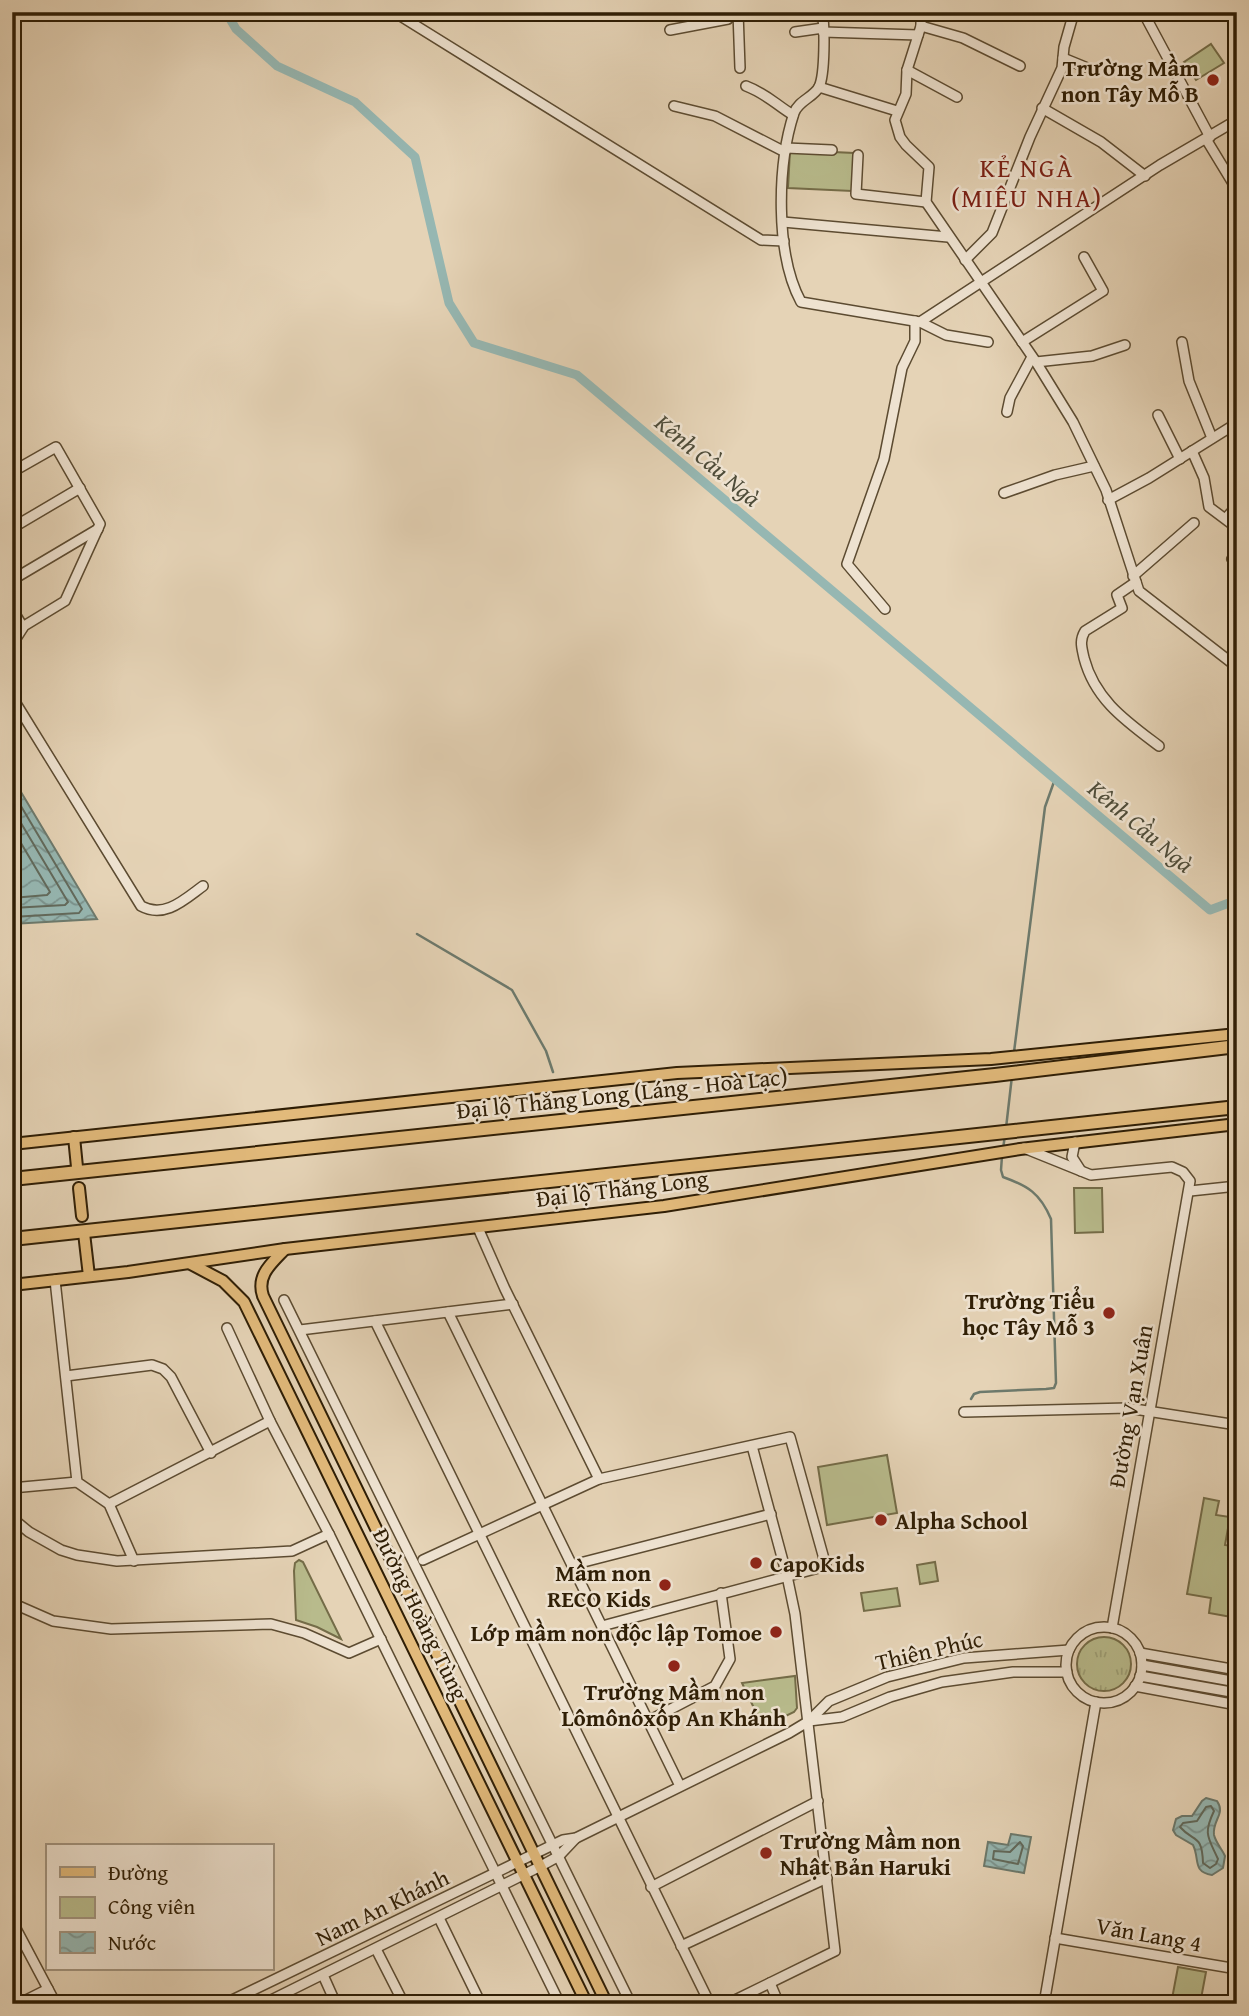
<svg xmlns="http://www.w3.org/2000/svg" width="1249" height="2016" viewBox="0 0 1249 2016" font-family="'Gentium Book Plus',serif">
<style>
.grass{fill:url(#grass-tufts);stroke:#746c48;stroke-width:2}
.green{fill:#b8bb8c;stroke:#746c48;stroke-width:2}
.water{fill:url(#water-waves);stroke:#6d7a6d;stroke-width:2}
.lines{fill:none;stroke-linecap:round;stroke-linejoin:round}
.shore{stroke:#626a5c;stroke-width:2}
.stream{stroke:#6d7a6d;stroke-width:2.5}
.canal{stroke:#96b7b2;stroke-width:9}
.minor-casing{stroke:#5c4b31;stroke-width:12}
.major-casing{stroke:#2f1e05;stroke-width:14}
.highway-casing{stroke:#2f1e05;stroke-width:16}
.minor{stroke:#eee2d0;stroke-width:9}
.major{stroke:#e2ba7b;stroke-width:10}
.highway{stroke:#e2ba7b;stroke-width:12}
.poi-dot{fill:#8f2418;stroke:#eee2d0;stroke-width:2.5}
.labels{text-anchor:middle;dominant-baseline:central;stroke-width:5;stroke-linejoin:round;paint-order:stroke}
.poi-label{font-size:23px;font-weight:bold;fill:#2f1e05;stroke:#eee2d0;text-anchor:end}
.street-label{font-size:23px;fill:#2f1e05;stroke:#eee2d0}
.water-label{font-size:24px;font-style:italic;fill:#4e4c39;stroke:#eee2d0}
.quarter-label{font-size:26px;letter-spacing:2px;fill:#7a1f14;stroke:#eee2d0}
</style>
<defs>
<pattern id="grass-tufts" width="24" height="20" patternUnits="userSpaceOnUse" patternTransform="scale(1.75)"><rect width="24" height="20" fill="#b8bb8c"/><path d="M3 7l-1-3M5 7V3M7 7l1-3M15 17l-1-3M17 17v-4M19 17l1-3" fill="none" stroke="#9ea077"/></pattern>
<pattern id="water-waves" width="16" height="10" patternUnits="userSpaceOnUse" patternTransform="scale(1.75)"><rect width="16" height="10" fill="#96b7b2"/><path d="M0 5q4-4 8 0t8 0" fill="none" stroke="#7b948f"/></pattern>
</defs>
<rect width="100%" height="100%" fill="#e5d3b6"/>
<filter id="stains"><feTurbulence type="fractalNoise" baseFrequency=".00286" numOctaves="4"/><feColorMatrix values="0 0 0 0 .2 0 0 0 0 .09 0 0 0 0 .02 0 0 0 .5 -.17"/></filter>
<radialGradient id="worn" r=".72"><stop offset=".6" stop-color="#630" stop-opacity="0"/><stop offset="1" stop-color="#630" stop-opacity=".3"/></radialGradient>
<circle class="grass" cx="1104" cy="1664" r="27"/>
<g class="green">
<polygon points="1211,44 1224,63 1196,80 1184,62"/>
<polygon points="790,150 854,153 852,191 788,188"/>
<polygon points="1074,1188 1102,1188 1103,1232 1075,1233"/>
<polygon points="887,1455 897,1513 827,1525 818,1467"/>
<polygon points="1204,1498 1219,1501 1216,1515 1230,1517 1225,1545 1237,1547 1237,1618 1209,1613 1211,1598 1187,1594"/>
<polygon points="299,1560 303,1562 341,1639 317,1627 296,1620 294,1571 295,1563"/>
<polygon points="935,1562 938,1581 920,1584 917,1565"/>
<polygon points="897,1588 900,1606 864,1611 861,1593"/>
<polygon points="795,1676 797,1708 794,1712 763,1727 742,1683"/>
<polygon points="1178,1967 1206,1972 1200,2004 1171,2004"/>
</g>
<g class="water">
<polygon points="12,777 97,919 12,924"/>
<path d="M1206,1798L1217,1801C1226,1814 1212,1820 1214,1835C1216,1843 1222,1849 1225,1856L1223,1868L1212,1875C1192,1872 1200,1859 1193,1845L1176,1835L1173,1830L1176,1819L1182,1816H1192L1202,1801Z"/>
<polygon points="1011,1834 1031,1837 1024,1873 984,1866 988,1842 1008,1845"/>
</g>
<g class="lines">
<g class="shore">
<polyline points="12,791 82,909 79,913 12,917"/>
<polyline points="12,808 68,902 65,905 12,908"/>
<polyline points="12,828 50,892 47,895 12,898"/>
<path d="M1211,1806L1214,1811C1203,1834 1208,1837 1218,1859L1216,1864L1210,1868L1203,1863C1202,1833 1194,1843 1180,1827L1183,1823L1197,1821L1206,1807Z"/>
<polygon points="1020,1842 1023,1846 1018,1864 993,1859 994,1851 1010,1852"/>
</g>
<g class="stream">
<polyline points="417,934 512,990 546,1051 553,1072"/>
<polyline points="1014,1052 1045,807 1055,779"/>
<polyline points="1006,1128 1012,1076"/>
<polyline points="1003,1149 1005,1135"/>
<path d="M971,1399L974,1394L980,1392L1046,1389L1054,1388L1056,1383L1051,1219C1040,1193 1028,1186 1003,1177L1001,1170L1002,1156"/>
</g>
<polyline class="canal" points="226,12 236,29 277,66 355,102 415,157 449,303 474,343 577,375 1210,910 1237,900"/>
<defs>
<g id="minor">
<polyline points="394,12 761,240 784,241"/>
<polyline points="738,12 740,68"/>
<path d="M822,12C825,26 825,75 819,87C814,97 798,101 794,113C777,165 775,254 801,302L920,322L1160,165L1237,120"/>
<polyline points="921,12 921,26 907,70 906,94 895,120 900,137 906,145 929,167 926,202 1036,362 1073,422 1106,490 1139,591 1237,667"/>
<polyline points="1143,12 1210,137"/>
<polyline points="921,26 963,38 1020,66"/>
<polyline points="670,30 728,19 730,12"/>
<polyline points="795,32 823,28"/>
<polyline points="823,32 918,35"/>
<polyline points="1063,58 1085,67"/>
<polyline points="907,70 957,97"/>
<path d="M746,86C767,94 775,104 793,115"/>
<polyline points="819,87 897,111"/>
<polyline points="674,106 715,116 785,152"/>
<polyline points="1042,108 1101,142 1145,176"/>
<polyline points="1206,139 1237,190"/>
<polyline points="786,148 832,150"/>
<polyline points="858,155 856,194 926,202"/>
<polyline points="783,222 948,237"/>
<polyline points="965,260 992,233 1030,137 1062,68 1064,47 1074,12"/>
<polyline points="920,322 946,335 988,342"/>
<polyline points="1022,342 1103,291 1084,257"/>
<polyline points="1182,342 1189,381 1212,438"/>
<polyline points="1036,362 1092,356 1125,345"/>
<polyline points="1007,412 1010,398 1032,357"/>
<polyline points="1158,415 1180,459"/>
<polyline points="1192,451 1204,478 1209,507 1237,528"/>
<polyline points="12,472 56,447 100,524 65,601 24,626 15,640"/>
<polyline points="1004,493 1055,475 1094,466"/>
<polyline points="1108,500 1149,478 1237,423"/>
<polyline points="1226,518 1237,506"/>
<polyline points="12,528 80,488"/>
<polyline points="1237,552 1232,559 1237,565"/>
<polyline points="1133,576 1194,523"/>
<polyline points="12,580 98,529"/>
<path d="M1136,582L1117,595L1122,608L1085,631C1079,641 1082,648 1084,658C1095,700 1126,721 1159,746"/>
<polyline points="12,609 23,627"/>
<polyline points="885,609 847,564 884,459 902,368 915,341 915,321"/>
<path d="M12,697L141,906C165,919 185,899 203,886"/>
<polyline points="1075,1142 1072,1157 1081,1171"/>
<polyline points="1024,1148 1091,1175 1172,1167 1183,1172 1190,1181 1112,1628"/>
<polyline points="1190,1191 1237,1186"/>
<polyline points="478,1228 505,1289 599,1479"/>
<polyline points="55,1280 77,1482 109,1504 134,1561"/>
<polyline points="284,1300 631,2004"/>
<polyline points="448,1312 680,1786"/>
<polyline points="375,1321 710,2004"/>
<polyline points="227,1328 270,1421 329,1534 560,2004"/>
<polyline points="300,1330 513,1304"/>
<polyline points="66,1376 152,1365 163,1369 171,1377 211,1453"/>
<polyline points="964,1412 1128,1408 1237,1425"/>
<polyline points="12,1488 77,1482"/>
<polyline points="109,1504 270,1421"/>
<polyline points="12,1518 29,1532 61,1550 77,1555 117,1561 292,1551 329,1534"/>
<polyline points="423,1560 599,1479 790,1437 826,1566 602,1626"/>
<polyline points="572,1565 771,1514"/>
<polyline points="12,1603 53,1621 111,1629 271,1624 304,1633 349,1653 381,1639"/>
<circle cx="1104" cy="1665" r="38"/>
<polyline points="1140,1653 1237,1670"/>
<polyline points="1142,1665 1237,1682"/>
<polyline points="1140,1676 1237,1693"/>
<polyline points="1135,1686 1237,1705"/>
<polyline points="648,1721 715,1686 730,1659 721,1593"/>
<polyline points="809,1721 842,1717 890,1697 942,1682 1013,1672 1067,1672"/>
<polyline points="651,1887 818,1801"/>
<polyline points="439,1918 481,2004"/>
<polyline points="12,1921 56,2004"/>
<polyline points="1055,1938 1237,1969"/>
<polyline points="681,1946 827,1878"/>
<polyline points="376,1949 404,2004"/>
<polyline points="323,1975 336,2004"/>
<polyline points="770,1983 779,2004"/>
<polyline points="18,2004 48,1989"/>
<polyline points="224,2004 563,1840 576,1838 789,1733 809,1721 829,1701 887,1677 964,1658 1069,1650"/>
<polyline points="263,2004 539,1867 559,1856 576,1838"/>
<polyline points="727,2004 835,1951 795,1614 787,1576 752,1446"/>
<polyline points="1044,2004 1096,1702"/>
</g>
<g id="major">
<polyline points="74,1137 77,1167"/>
<polyline points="12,1144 677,1073 991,1059 1237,1034"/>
<polyline points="79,1188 82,1216"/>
<polyline points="84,1233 89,1276"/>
<path d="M285,1249C272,1263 256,1275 263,1296L607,2004"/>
<polyline points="191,1264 223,1281 244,1302 587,2004"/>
<polyline points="12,1285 128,1272 285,1249 664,1206 1020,1149 1237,1124"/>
</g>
<g id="highway">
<polyline points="12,1179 995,1075 1237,1046"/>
<polyline points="12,1239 1237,1107"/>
</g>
</defs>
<use href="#minor" class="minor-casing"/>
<use href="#major" class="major-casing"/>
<use href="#highway" class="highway-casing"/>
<use href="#minor" class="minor"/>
<use href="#major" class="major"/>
<use href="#highway" class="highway"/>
</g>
<g class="poi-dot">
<circle cx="1213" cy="80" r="7"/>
<circle cx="1109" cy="1313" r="7"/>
<circle cx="881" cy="1520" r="7"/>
<circle cx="756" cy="1563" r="7"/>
<circle cx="665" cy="1585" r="7"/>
<circle cx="776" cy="1632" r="7"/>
<circle cx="674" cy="1666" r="7"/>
<circle cx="766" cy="1853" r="7"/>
</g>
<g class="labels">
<g class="poi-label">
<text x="1199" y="67">Trường Mầm<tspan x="1199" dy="26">non Tây Mỗ B</tspan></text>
<text x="1095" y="1300">Trường Tiểu<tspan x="1095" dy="26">học Tây Mỗ 3</tspan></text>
<text x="895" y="1520" text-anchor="start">Alpha School</text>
<text x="770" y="1563" text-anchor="start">CapoKids</text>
<text x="651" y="1572">Mầm non<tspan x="651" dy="26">RECO Kids</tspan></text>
<text x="762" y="1632">Lớp mầm non độc lập Tomoe</text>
<text x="674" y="1691" text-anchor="middle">Trường Mầm non<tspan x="674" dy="26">Lômônôxốp An Khánh</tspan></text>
<text x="780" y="1840" text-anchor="start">Trường Mầm non<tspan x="780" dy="26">Nhật Bản Haruki</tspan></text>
</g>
<g class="street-label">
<text transform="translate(622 1093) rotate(-6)">Đại lộ Thăng Long (Láng - Hoà Lạc)</text>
<text transform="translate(622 1188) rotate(-7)">Đại lộ Thăng Long</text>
<text transform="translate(1130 1406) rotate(-80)">Đường Vạn Xuân</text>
<text transform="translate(421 1614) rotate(64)">Đường Hoàng Tùng</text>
<text transform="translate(929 1650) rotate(-13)">Thiên Phúc</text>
<text transform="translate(382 1907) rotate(-26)">Nam An Khánh</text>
<text transform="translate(1149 1934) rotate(10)">Văn Lang 4</text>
</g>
<g class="water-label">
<text transform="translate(708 460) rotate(40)">Kênh Cầu Ngà</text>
<text transform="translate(1141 826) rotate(40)">Kênh Cầu Ngà</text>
</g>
<g class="quarter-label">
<text x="1027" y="167">KẺ NGÀ<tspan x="1027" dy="30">(MIÊU NHA)</tspan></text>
</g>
</g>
<rect width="1249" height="2016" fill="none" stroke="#e5d3b6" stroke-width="42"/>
<rect x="14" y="14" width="1221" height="1988" fill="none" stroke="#2f1e05" stroke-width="3.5"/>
<rect x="21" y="21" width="1207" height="1974" fill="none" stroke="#2f1e05" stroke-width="2"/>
<rect x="46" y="1844" width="228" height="126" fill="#eee2d0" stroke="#a2947f" stroke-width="2"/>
<rect x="60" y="1867" width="35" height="10" fill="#e2ba7b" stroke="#a2947f" stroke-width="2"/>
<text x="108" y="1880" font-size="21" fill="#2f1e05">Đường</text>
<rect x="60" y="1897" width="35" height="21" fill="#b8bb8c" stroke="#a2947f" stroke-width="2"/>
<text x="108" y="1914" font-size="21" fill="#2f1e05">Công viên</text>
<rect x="60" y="1932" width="35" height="21" fill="url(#water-waves)" stroke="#a2947f" stroke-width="2"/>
<text x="108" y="1950" font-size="21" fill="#2f1e05">Nước</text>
<rect width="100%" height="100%" filter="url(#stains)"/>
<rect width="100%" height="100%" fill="url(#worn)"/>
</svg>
